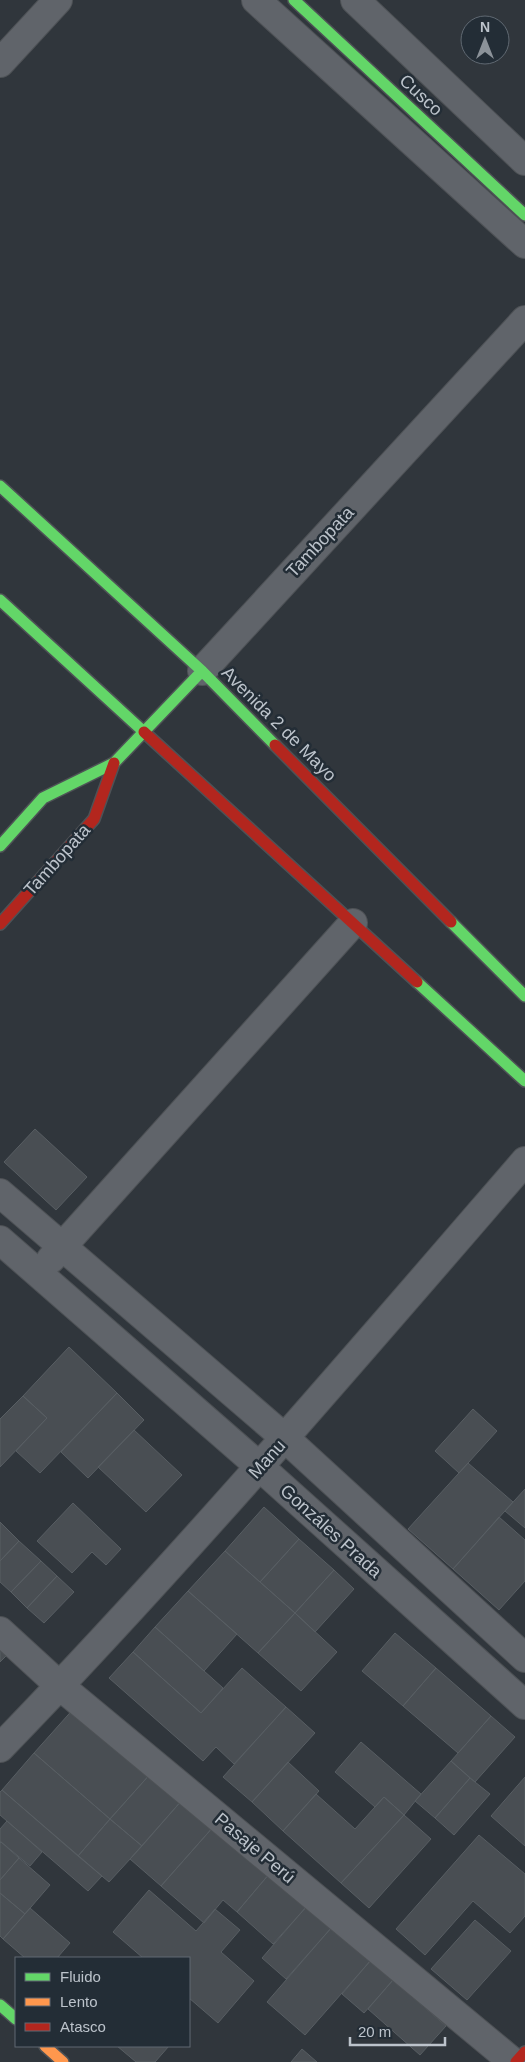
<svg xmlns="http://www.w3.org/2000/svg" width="525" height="2062" font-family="Helvetica,sans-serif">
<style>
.building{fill:#494e53;stroke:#585e63}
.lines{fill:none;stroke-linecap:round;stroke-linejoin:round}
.street-casing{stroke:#4e5256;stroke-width:30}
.fast-casing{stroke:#4e5256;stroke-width:14}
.slow-casing{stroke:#4e5256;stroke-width:14}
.jam-casing{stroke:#4e5256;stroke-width:14}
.street{stroke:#60646a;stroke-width:28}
.fast{stroke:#63d668;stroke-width:11}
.slow{stroke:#ff974d;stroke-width:11}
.jam{stroke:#b3261e;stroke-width:11}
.labels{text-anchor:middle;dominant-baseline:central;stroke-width:5;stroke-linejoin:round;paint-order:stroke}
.street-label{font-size:18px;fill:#bcc3cb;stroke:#232d36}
</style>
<rect width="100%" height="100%" fill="#30363c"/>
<path class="building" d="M35,1129L87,1177L56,1210L4,1162Z
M69,1347L117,1393L40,1473L16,1451L47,1418L23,1396Z
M117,1393L144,1420L88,1478L61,1452Z
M23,1396L47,1418L0,1467V1419Z
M473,1409L497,1431L459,1473L435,1451Z
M134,1430L182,1475L146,1512L98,1467Z
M468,1463L513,1502L453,1569L408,1529Z
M525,1489V1528L505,1511Z
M73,1503L121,1549L106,1565L92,1552L72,1573L37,1541Z
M264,1507L299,1539L260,1582L225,1551Z
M499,1517L525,1540V1581L499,1610L453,1569Z
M0,1522L19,1541L0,1561Z
M299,1539L334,1570L295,1613L260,1582Z
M19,1541L41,1561L11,1592L0,1582V1561Z
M225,1551L295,1613L258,1653L188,1591Z
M41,1561L57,1576L27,1608L11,1592Z
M334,1570L354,1589L315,1632L295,1613Z
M57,1576L74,1592L44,1623L27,1608Z
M188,1591L237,1634L204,1671L155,1627Z
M295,1613L337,1652L301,1691L258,1653Z
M155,1627L223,1688L201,1713L133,1652Z
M395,1633L436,1668L403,1706L362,1671Z
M0,1639L12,1650L0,1662Z
M133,1652L201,1713L242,1668L286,1707L234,1764L216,1747L203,1761L109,1678Z
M436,1668L491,1716L458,1753L403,1706Z
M76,1706L152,1772L110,1819L34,1753Z
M286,1707L315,1733L252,1802L223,1777Z
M491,1716L515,1737L475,1782L451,1761Z
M361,1742L421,1794L404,1815L384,1797L375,1807L335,1772Z
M34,1753L110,1819L78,1856L2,1790Z
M451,1761L470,1778L435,1818L415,1801Z
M288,1762L319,1791L283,1831L252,1802Z
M152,1772L183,1799L142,1846L110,1819Z
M525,1777V1846L491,1816Z
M470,1778L490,1794L454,1835L435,1818Z
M2,1790L102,1876L88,1891L0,1815V1792Z
M316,1794L355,1829L384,1797L404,1815L341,1883L283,1831Z
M183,1799L214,1826L161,1886L130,1859Z
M404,1815L431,1839L369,1908L341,1883Z
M110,1819L142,1846L109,1882L78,1856Z
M7,1821L42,1852L30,1866L0,1841V1829Z
M214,1826L270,1873L237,1912L223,1900L204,1923L161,1886Z
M479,1835L525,1874V1916L510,1933L473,1901L425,1955L396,1929Z
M1,1842L19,1858L0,1880V1843Z
M19,1858L50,1885L25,1914L0,1893V1880Z
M270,1873L307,1906L273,1944L237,1912Z
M149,1890L196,1931L215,1909L240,1930L221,1952L254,1981L218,2023L189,1998V1958H143L113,1932Z
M0,1893L25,1914L3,1939L0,1936Z
M307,1906L332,1927L286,1979L262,1958Z
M30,1908L70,1943L57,1958H25L3,1939Z
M475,1920L511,1951L467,2000L431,1969Z
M332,1927L371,1960L305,2035L267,2002Z
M371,1960L393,1980L364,2013L342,1994Z
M393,1980L446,2026L420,2055L368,2009Z
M117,2046H169L155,2062H136Z
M302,2049L317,2062H291Z"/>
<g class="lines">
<defs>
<path id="street" d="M256,0L525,244
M355,0L525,161
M0,63L58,0
M202,671L525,320
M0,1193L285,1438L525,1658
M0,1240L260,1467L525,1705
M51,1259L353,923
M0,1631L60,1686L513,2062
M0,1748C183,1559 353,1360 525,1161"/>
<path id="fast" d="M294,0L525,215
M0,486L202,671L275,745
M0,600L144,732
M0,846L43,798L114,763L202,671
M451,922L525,996
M417,982L525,1081
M0,2005L16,2019"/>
<path id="slow" d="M45,2046L63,2062"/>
<path id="jam" d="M144,732L417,982
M275,745L451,922
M0,924L94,819L114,763
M516,2062L525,2052"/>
</defs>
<use href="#street" class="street-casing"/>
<use href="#fast" class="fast-casing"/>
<use href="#slow" class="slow-casing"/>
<use href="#jam" class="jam-casing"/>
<use href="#street" class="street"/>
<use href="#fast" class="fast"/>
<use href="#slow" class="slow"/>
<use href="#jam" class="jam"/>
</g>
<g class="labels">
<g class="street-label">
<text transform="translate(421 95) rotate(43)">Cusco</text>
<text transform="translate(320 542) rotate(-47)">Tambopata</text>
<text transform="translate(279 724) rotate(45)">Avenida 2 de Mayo</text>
<text transform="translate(57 860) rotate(-48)">Tambopata</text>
<text transform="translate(267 1459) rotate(-48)">Manu</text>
<text transform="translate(331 1531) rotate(42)">Gonzáles Prada</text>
<text transform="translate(255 1848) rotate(40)">Pasaje Perú</text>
</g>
</g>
<rect x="15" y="1957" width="175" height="90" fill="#232d36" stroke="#606972"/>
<rect x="25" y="1973" width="25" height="8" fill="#63d668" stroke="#606972"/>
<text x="60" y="1982" font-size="15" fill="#bcc3cb">Fluido</text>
<rect x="25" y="1998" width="25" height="8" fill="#ff974d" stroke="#606972"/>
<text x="60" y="2007" font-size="15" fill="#bcc3cb">Lento</text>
<rect x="25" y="2023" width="25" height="8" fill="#b3261e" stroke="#606972"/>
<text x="60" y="2032" font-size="15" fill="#bcc3cb">Atasco</text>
<g transform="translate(485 40)"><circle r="24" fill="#232d36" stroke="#606972"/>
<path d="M0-4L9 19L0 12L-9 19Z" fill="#8b9299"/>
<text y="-8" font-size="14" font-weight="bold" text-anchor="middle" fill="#bcc3cb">N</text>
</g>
<path d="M350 2037v8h95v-8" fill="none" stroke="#bcc3cb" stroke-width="2.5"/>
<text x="358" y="2037" font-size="15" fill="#bcc3cb" stroke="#232d36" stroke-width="4" paint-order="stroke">20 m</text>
</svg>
